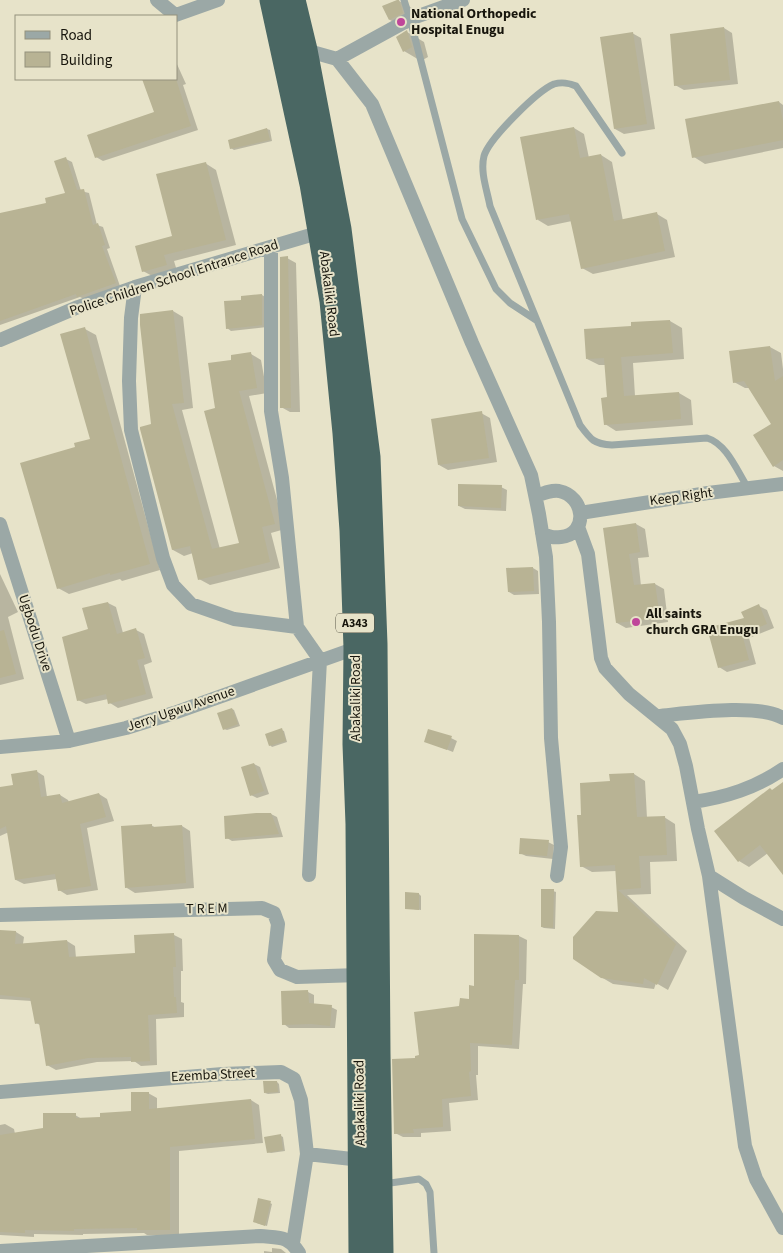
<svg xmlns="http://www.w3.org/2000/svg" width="783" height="1253" font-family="'Source Sans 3',sans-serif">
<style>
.shadow{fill:#0003}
.building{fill:#b8b394}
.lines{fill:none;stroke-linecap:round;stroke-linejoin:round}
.lane{stroke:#9ba8a6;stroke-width:7}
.street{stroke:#9ba8a6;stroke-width:14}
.highway{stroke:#4a6763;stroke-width:25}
.poi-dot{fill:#bf469a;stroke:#e7e3c9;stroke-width:2}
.labels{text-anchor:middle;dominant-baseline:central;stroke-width:4;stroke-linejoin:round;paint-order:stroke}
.shield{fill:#e7e3c9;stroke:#555345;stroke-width:1}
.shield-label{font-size:12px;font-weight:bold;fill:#17150c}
.poi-label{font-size:14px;font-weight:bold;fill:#17150c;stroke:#e7e3c9;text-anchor:start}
.street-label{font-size:14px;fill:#17150c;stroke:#e7e3c9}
</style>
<rect width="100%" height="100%" fill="#e7e3c9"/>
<path class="shadow" d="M399,1L416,10L419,23L407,29L390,20L384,7Z
M724,28L732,33L738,84L684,90L675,85Z
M407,32L424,42L428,57L421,61L404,51Z
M632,33L641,38L655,129L624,134L615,129Z
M176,62L186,84L183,85L198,130L103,161L96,157L156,113L143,79H176Z
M779,102L783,105V148L705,164L694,157Z
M574,128L584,134L589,158L601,155L612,162L623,221L657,214L667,220L675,257L593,274L582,268L572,221L548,226L538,220Z
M267,129L270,130L272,141L234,150L231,148L229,141Z
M66,159L72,162L81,191L89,193L97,225L103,227L110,248L107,249L120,286L84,299L80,297L0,325V215L48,204L67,194Z
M205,163L216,170L236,245L174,261L177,271L154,277L143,271L173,237Z
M287,258L296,263L300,412H290L281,407Z
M262,295L267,298V327L231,331L227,328L243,301Z
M173,311L183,317L193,408L182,410L220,549L240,544L217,409L233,361L251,354L261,360L267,393L249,396L285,529L271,533L280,568L210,585L199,579L193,553L184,556L173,550L152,425Z
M670,321L682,328L684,359L633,363L635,396L679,393L691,400L693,425L616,431L605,424L608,398L606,365H599L587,359L633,327Z
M85,329L96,335L160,570L122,581L120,579L69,594L58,588L77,447L91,440Z
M770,347L781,353L783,369V471L774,466L773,424L750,388H745L734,382Z
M481,413L490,418L497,462L448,470L439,465Z
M501,487L507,490L506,511L465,509L459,506Z
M636,524L645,529L649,557L638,558L641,586L655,584L664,589L668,622L626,628L617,623L604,529Z
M533,568L538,571L539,594L514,595L509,592Z
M0,574L18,612L8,617L24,679L0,685Z
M108,603L116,607L123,633L136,630L144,634L152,662L144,665L153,698L118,708L110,703L108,699L86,704L78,700L89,630Z
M759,606L767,610L774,628L749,638L756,664L727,672L719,667L745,619Z
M232,709L234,710L240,726L227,730L224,729Z
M281,730L284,731L287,742L272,747L270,745Z
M451,738L457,741L453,752L425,741Z
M254,764L260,767L269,794L257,798L251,795Z
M36,771L44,776L47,797L60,795L68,800L69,802L99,794L107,799L114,821L87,828L98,890L67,895L59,890L57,879L24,884L16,880L9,832L0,836V788L14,786Z
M634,774L645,781L647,818L664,817L675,824L677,861L650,862L651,894L627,895L687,951L668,990L656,983L654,989L613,984L601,977L619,914L616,871L592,872L581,866L583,816L611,782Z
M783,783V873L768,853L749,867L739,861L773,791Z
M271,814L277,817L283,837L232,841L227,838Z
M151,825L156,828L182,826L190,831L194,888L135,893L127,888Z
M548,842L554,845L553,859L526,856L520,853Z
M553,891L556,892L555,929L544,928L542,927Z
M419,894L421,896V910L406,908Z
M0,931L16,932L24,937L23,944L67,941L75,946L76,958L136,954L135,936L174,935L182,939L183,971H181V1002L184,1003V1017L156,1019L157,1065L141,1066L134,1061L97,1062L56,1070L47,1065L40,1025L36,1023L32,1001L0,999Z
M476,935L519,936L527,940L526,984H523L519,1049L478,1046V1075H476L478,1100L449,1103L451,1131L421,1133V1137H403L395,1133L416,1059L421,1057L460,1007L470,1000L475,987Z
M308,992L314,995V1005L331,1007L337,1010L335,1028H289L284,1024Z
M277,1082L279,1084L280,1093L268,1094L265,1093Z
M148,1093L157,1098V1109L251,1100L259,1105L263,1143L179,1151V1235H147L144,1233L83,1234V1235L34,1234V1237L0,1235V1125L5,1124L14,1129L15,1134L44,1129L75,1115L82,1119L101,1118L132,1112Z
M281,1136L283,1137L285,1151L271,1153L268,1152Z
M270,1203L272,1204L267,1226L257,1223Z
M272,1248L281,1249L286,1253H264V1251L272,1252Z"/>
<path class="building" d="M397,0H399L403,13L389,20L382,6Z
M724,27L730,80L674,86L670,34Z
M407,30L412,47L403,52L396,37Z
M633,32L647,124L614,129L600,37Z
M142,79H176L191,126L95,158L87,135L154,112Z
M779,101L783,121V140L692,158L685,119Z
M574,127L580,158L601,154L614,221L657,212L665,251L581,269L569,214L536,220L520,137Z
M267,128L270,140L230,149L228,140Z
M66,157L77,190L84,189L93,225L98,223L105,245L102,246L116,283L77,297L76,294L0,321V213L46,203L45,198L65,193L54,161Z
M206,162L226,240L164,255L167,265L142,272L135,246L172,236L156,174Z
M288,256L291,408H280V257Z
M262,294V325L226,329L224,301L241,300V296Z
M173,310L184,403L172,404L212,549L239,543L204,411L215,408L208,363L231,360V355L251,352L257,388L239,391L275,524L262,527L270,562L198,580L190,546L172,550L140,429V427L151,424L140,325V314Z
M670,320L673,353L621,357L624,396L679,392L681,419L604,425L601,398L607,397L604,358L586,359L584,329L631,326V322Z
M85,327L150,564L110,575V573L57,589L20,463L75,447L74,443L90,439L60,334Z
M770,346L775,381L783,376V460L773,467L753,435L771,424L744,381L733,383L729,351Z
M482,411L489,458L438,465L431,419Z
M458,484L502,485L501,508L458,506Z
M636,523L640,552L629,554L634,585L655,583L660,618L616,623L603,528Z
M533,567L534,591L508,592L506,568Z
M108,602L117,634L136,628L145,658L137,660L146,694L108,704L106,694L77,701L62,637L88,629L82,608Z
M759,604L767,624L742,634L749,660L718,668L707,628L744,618L741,612Z
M4,630L16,674L0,678V631Z
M232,708L238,724L223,730L217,713Z
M282,728L286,741L269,746L265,734Z
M428,729L452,736L447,750L424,742Z
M254,763L264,791L250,796L241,767Z
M37,770L41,797L60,794L62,803L99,793L106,817L80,824L91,886L58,891L55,874L15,880L6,826L0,829V787L13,785L11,774Z
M634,773L637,817L665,816L667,855L639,856L641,888L618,890L676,944L657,985L644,978L643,984L601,978L573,959V937L596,911L618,912L615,865L580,867L577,815H581L580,783L610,781L609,774Z
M783,782V875L760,845L738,862L714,831L770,788L772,790Z
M256,813H271L279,834L225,839L224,816Z
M152,824V827L182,825L186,883L125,888L121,826Z
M520,838L549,840L547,856L519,854Z
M541,889H554L553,928L541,927Z
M405,892L419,893V910L405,909Z
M0,930L16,931L15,944L67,940L69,957L135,953L134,935L174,933L176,967H173L174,997H176L177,1013L148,1015L150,1061L131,1062V1057L88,1058L46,1066L39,1023L35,1024L30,998L0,995Z
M474,934L519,935V980H515L512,1045L470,1043L471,1071L469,1072L471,1096L442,1099L443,1127L413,1129L414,1133L394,1134L392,1059L415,1058V1056L419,1055L414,1012L459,1006L460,998L469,999V985L474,986Z
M308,990L309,1003L332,1005L330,1026L311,1024L282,1025L281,991Z
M263,1081H277L278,1092L264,1093Z
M131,1092H149V1109L251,1099L255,1139L170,1147V1230H137V1228L74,1229V1231L25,1230V1233L0,1232V1135L43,1128V1113H76V1118L100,1117V1113L131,1111Z
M281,1134L283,1150L267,1153L264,1137Z
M258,1198L271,1201L265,1226L253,1222Z"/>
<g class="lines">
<path class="lane" d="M404,0L410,19L462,219L496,289L510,303L536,320
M622,153L576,86C570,83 561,82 554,84C537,91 489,139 484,156C480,172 487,190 490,206L580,425C591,440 594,444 612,445L707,438C727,444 737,471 748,488
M383,1184L419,1179L426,1184L430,1192L434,1253"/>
<path class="street" d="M157,0L175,15
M173,16L218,0
M300,51L305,50L337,59L372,104L472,343L531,475L539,514L546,557L549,622L551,738L561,847L557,876
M337,59L410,19L463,0
M271,247V411L282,478L297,627L320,660L309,875
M135,287L131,318L129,381L131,430L163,558L173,585L191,604L234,619L297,627
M0,340L78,307L135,287L321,232
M536,496C544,493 551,490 559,491C585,496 589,534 561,537C553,538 549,537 542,533
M580,513L708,493L783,484
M0,524L69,741
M578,527L588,554L601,658L605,668L629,694L672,729L680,744L686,766L698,829L709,876L744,898L783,919
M658,716C689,713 757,703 783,718
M0,747L69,741L126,728L174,713L356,648
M693,802C727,797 755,788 783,769
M709,876L745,1146L756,1179L783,1228
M0,915L262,908L274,913L278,924L274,960L280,970L297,977L359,975
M0,1092L223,1074L281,1072L294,1079L301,1100L307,1154L361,1160
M293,1243L307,1154
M0,1251L260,1236C279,1238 288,1235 299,1253"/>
<path class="highway" d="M272,0L312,184L332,301L345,433L352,530L356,648L355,744L358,824L361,1253
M293,0L305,50L339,229L368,457L375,644L378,1054L381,1253"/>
</g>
<g class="poi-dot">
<circle cx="401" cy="22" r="5"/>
<circle cx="636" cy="622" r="5"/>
</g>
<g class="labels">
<rect class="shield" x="336" y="613.5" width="38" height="19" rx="4"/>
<g class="shield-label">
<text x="355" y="623">A343</text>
</g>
<g class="poi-label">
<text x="411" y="14">National Orthopedic<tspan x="411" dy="16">Hospital Enugu</tspan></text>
<text x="646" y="614">All saints<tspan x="646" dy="16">church GRA Enugu</tspan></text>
</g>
<g class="street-label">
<text transform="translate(174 278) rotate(-18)">Police Children School Entrance Road</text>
<text transform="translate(329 294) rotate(83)">Abakaliki Road</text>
<text transform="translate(681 497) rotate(-8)">Keep Right</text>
<text transform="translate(35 633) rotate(72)">Ugbodu Drive</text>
<text transform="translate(356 698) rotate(-90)">Abakaliki Road</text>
<text transform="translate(181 709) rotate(-19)">Jerry Ugwu Avenue</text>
<text transform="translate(207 909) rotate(-1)">T R E M</text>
<text transform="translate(213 1075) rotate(-3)">Ezemba Street</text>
<text transform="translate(360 1103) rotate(-91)">Abakaliki Road</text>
</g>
</g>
<rect x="15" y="15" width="162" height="65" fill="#e7e3c9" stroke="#94917d"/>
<rect x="25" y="31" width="25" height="8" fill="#9ba8a6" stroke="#94917d"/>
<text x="60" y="40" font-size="15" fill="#17150c">Road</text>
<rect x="25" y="52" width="25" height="15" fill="#b8b394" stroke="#94917d"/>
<text x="60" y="65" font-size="15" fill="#17150c">Building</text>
</svg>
